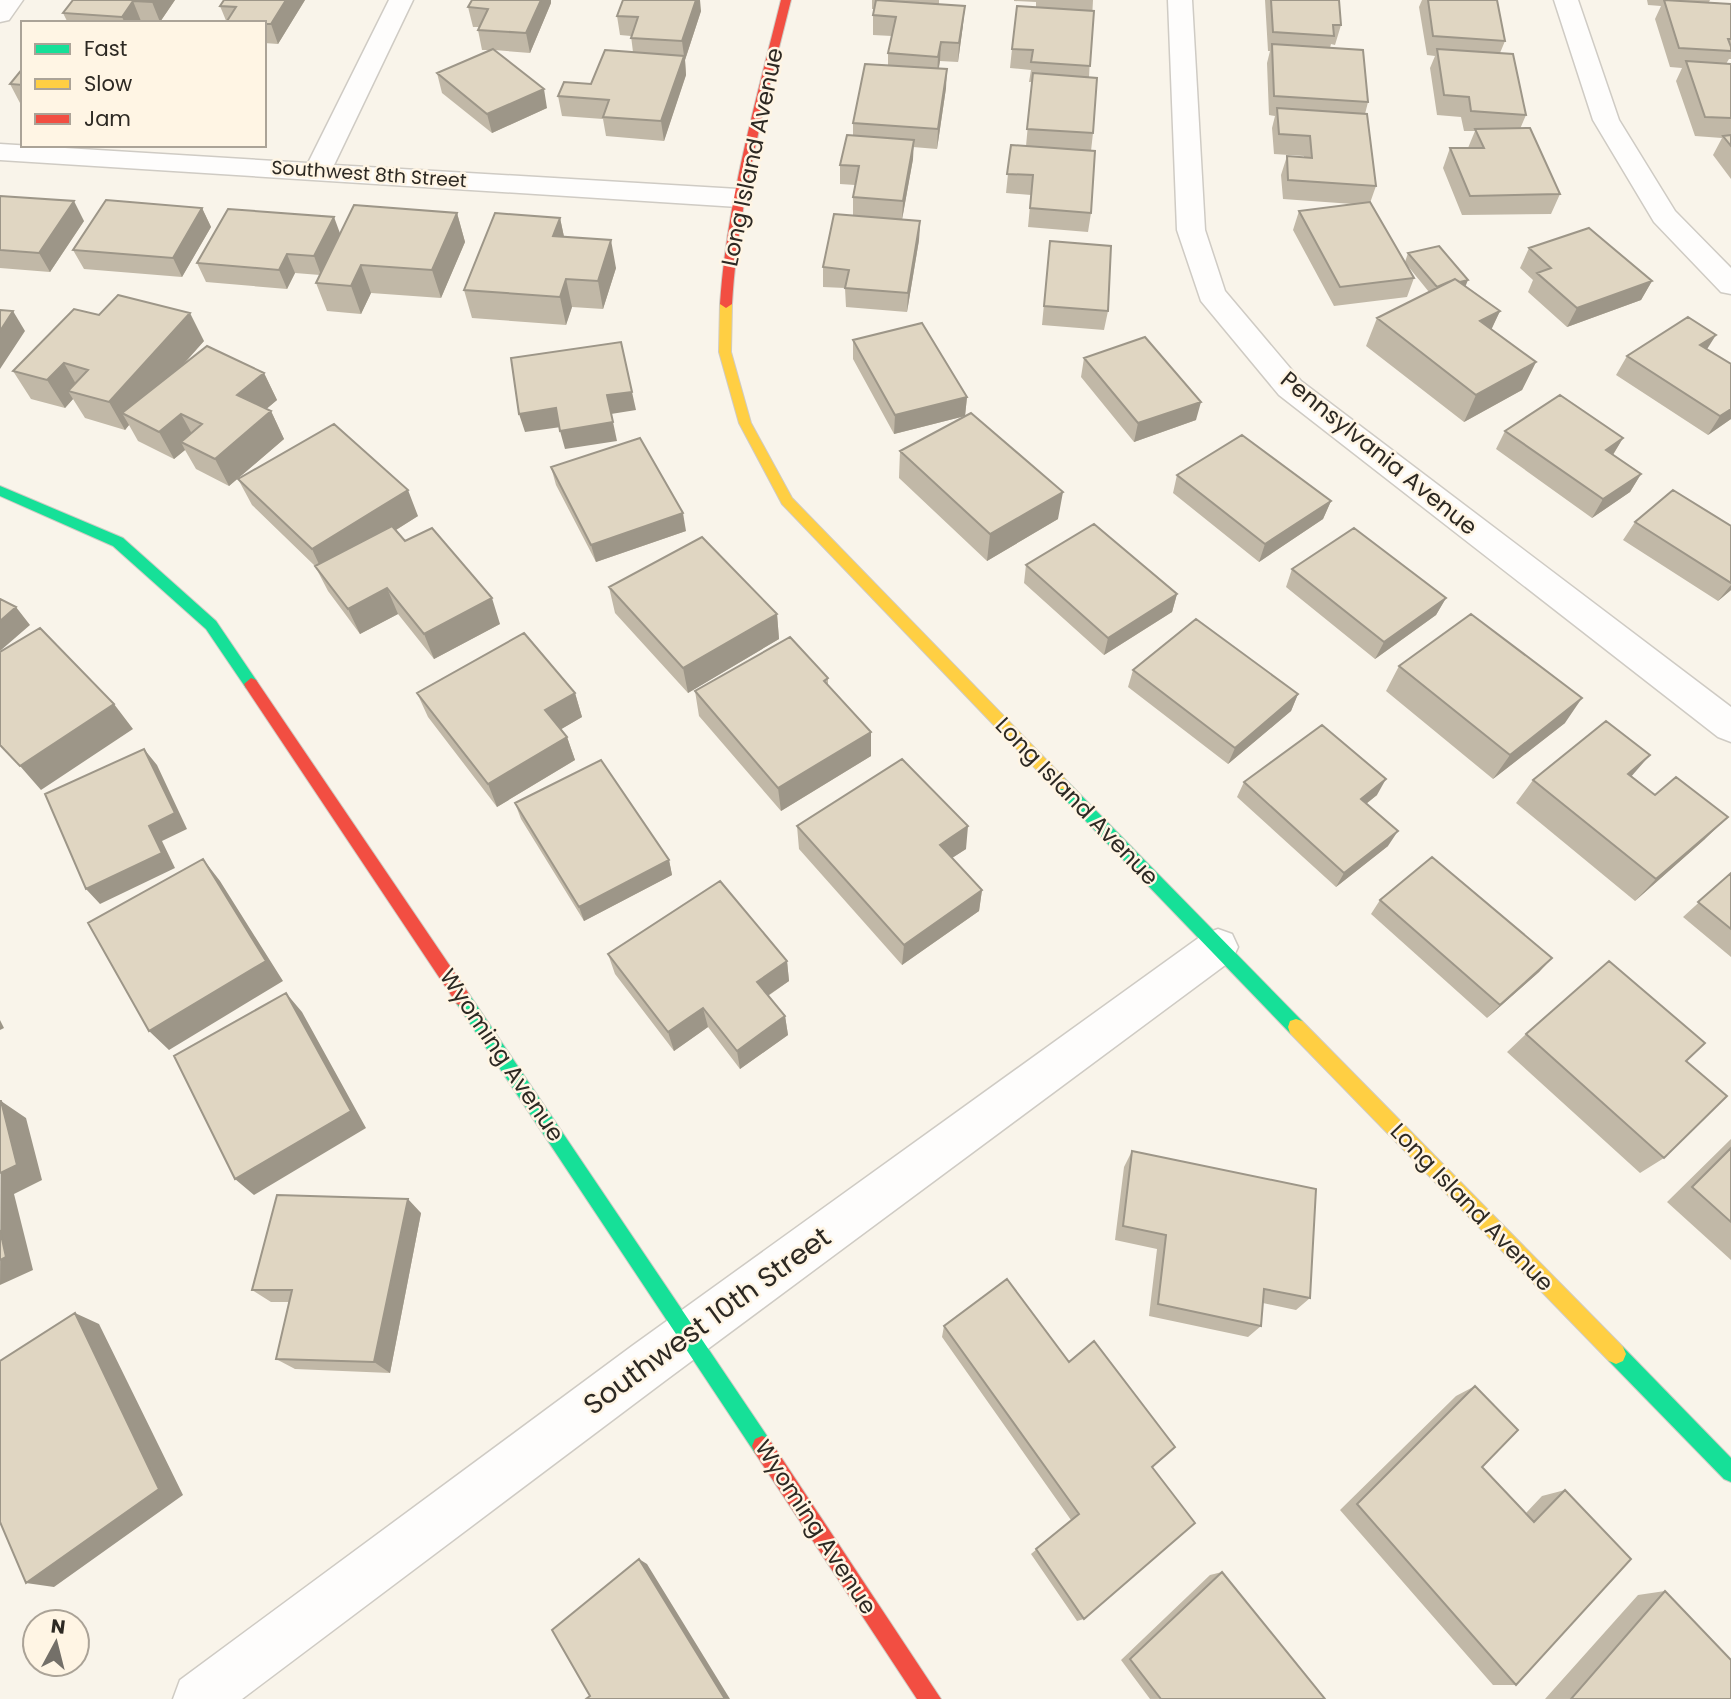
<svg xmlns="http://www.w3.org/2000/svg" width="1731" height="1699" font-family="Poppins,sans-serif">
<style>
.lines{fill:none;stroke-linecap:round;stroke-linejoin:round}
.street-casing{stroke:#cfcbc4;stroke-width:3}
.fast-casing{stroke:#cfcbc4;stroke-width:2}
.slow-casing{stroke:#cfcbc4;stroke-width:2}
.jam-casing{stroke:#cfcbc4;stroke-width:2}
.street{fill:#fefdfc;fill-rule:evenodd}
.fast{fill:#16e098;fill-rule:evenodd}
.slow{fill:#ffcf43;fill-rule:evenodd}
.jam{fill:#f24e42;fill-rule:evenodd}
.wall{fill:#c1b8a7}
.shaded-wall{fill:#9d9688}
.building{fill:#e0d6c2;stroke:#9d9688;stroke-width:2}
.labels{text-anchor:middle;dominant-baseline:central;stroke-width:5;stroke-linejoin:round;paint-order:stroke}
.far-street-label{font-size:19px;fill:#2d2923;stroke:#fff5e4}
.street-label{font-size:23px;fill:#2d2923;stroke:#fff5e4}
.near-street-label{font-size:28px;fill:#2d2923;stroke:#fff5e4}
</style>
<rect width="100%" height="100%" fill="#f9f4ea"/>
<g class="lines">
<defs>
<path id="street" d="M0,0H23L9,20L0,22Z
M389,0H413L334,165L738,189L748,192L752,198L748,204L738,207L0,160V144L308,163Z
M1168,0H1192L1205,230L1225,291L1301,381L1731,707V742L1718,737L1279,395L1201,301L1177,230Z
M1554,0H1578L1619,120L1675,211L1731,268V294L1721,292L1654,222L1593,120Z
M1218,929L1232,934L1238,947L1232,960L666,1380L242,1699H173L180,1680L632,1346L1204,934Z"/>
<path id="fast" d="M0,486L123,538L216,621L256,680L258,684L256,688H246L206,629L113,546L0,496Z
M1060,778L1065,779L1302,1021L1304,1027L1302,1033L1296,1035L1290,1033L1055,789L1052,784L1055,779Z
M463,991L469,994L769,1439L772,1446L769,1453L762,1456L755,1453L457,1004L455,999L457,994Z
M1616,1344L1623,1347L1731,1458V1482L1724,1479L1609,1361L1606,1354L1609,1347Z"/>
<path id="slow" d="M726,300L732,304L731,352L751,423L792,498L1065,779L1068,784L1065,789H1055L782,504L739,423L719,352L720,304Z
M1296,1019L1302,1021L1623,1347L1626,1354L1623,1361L1616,1364L1609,1361L1290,1033L1288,1027L1290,1021Z"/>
<path id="jam" d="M781,0H791C766,101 738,200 732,304L726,308L720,304C727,200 756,101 781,0Z
M251,678L256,680L469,994L471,999L469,1004L463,1007L457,1004L246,688L244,684Z
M762,1436L769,1439L941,1699H917L755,1453L752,1446L755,1439Z"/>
</defs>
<use href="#street" class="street-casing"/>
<use href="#fast" class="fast-casing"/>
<use href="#slow" class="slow-casing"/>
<use href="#jam" class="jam-casing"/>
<use href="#street" class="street"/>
<use href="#fast" class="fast"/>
<use href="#slow" class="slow"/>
<use href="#jam" class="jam"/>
</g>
<path class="wall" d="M73,0H175L160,22L141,21L140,23H68L63,13Z
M224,0H305L278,44L264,43V23H227L220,6Z
M872,0H952H939V4L963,25L958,62L940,61L939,68L946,88L937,149L913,147V159L902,219L920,221L919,240L907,312L846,307L845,288L823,287V267L853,215V197L855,185L840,184V165L853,136V123L888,65V53L892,36L873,35V15L874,9H872Z
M1014,0H1093L1089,77L1093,133L1091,151V213L1088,232L1028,227L1031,195L1006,193L1011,145L1026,146L1032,82H1029L1031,70L1010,68L1012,49L1036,7V2L1014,1Z
M1265,0H1339L1341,25L1335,45L1331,44L1330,48L1368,102L1365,114L1376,186L1370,203L1405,262L1408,253L1466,286L1500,311L1491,329L1536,362L1522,390L1464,422L1366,346L1377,318L1429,292L1407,265L1414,278L1407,297L1334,306L1293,230L1299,211L1353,204L1283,199L1281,175L1287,156L1304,157V156L1274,154L1272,128L1275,116L1269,115L1267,63L1270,51H1268Z
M1422,0H1497L1505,41L1500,53L1526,115L1520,129L1560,194L1551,214L1462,215L1443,168L1450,148H1468L1475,131H1464L1461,117L1437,115L1430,68L1435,56L1427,55L1419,7Z
M1647,0H1710L1709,2L1731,4V59H1729L1726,64H1731V179L1713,155L1722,138L1695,136L1676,81L1682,68L1670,67L1655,19L1661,6L1648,5Z
M551,3L530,53L494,50L547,108L492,133L442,93L437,73L491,50H482L478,30L479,27H473L468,7Z
M701,11L685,60L686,75L664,141L606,136L603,119L562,116L558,96L591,84L633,52L631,36L620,35L617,16Z
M23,68V104L20,103L10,84Z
M0,196L84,221L50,272L0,268Z
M202,208L211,227L182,277L84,269L73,250Z
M457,213L465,242L441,298L371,293L361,314L327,311L316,283L320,275L295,273L287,289L206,282L197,263L340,234Z
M560,218L564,237L616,268L603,309L572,307L566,325L472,318L464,290Z
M1050,241L1108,311L1104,330L1042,325Z
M1529,248L1652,281L1641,300L1567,327L1528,292L1533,280L1520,268Z
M853,340L967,397L965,416L894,434L853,359Z
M204,341L182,366L264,373L277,400L266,409L271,411L284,439L229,486L196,469L185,450L174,459L138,441L129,425L125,430L85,418L73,399L65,408L31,399L13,371Z
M1707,349L1731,419L1708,435L1616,375L1627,356Z
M1084,358L1196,420L1134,442L1081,377Z
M1505,431L1623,438L1613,455L1641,474L1630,492L1592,518L1496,449Z
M900,451L1058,519L987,561L899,478Z
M551,467L686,531L596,562L556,485Z
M1177,475L1331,501L1323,519L1259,562L1173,493Z
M238,479L418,516L396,530L405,541L500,624L434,659L398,614L360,634L328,591L315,566L252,505Z
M1635,522L1731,526V590L1718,601L1623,540Z
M1026,565L1177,594L1172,612L1104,655L1024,583Z
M1292,569L1446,598L1436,615L1375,659L1286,587Z
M609,587L777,614L779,639L688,693L615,613Z
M1399,666L1565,723L1493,779L1386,691Z
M1133,670L1298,694L1291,711L1228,764L1128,687Z
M828,678V685L871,732V756L781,811L699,716L695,691Z
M417,693H575L582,717L561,729L567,737L575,760L497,807L428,717Z
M1632,776L1655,795L1705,839L1635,901L1516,803L1533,780Z
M1244,782L1377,795L1366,804L1388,846L1336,887L1237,797Z
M515,803L669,860L672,875L584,921L521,819Z
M797,826L966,849L952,858L982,890L979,911L902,965L799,849Z
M1731,873V957L1683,917Z
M1380,900L1552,958L1539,972L1487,1018L1371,914Z
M608,954L787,961L789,981L768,996L785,1016L788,1035L740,1069L708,1027L674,1051L615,974Z
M1526,1034L1686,1061L1664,1158L1640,1173L1507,1052Z
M1731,1139V1260L1667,1202Z
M1132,1151L1310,1298L1296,1310L1263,1303L1261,1326L1248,1337L1149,1316L1157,1249L1115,1240L1124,1167Z
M421,1213L390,1373L295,1369L276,1359L290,1302H271L252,1290Z
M944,1326L1069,1362L1084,1619L1077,1621L1031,1554L1071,1520L942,1337Z
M1475,1386L1482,1467L1526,1513L1542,1496L1565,1490L1516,1685H1493L1340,1510L1456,1396Z
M1222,1572L1325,1699H1150L1121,1660L1210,1575Z
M1665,1591L1731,1699H1545L1638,1595Z"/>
<path class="shaded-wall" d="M153,0H175L160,22L152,2Z
M286,0H305L278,44L271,24Z
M541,0H551V3L530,53L526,33Z
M696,0H700L701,11L685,60L686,75L664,141L661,121L684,56L682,41Z
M133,1L141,21L140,23H125L122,17Z
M965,6L963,25L958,62L959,43Z
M941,42L940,61L937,76L938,57Z
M947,69L946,88L937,149L938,129Z
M544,89L547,108L492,133L487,114Z
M914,140L913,159L902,220L903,201Z
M74,201L84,221L50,272L39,253Z
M202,208L211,227L182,277L173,258Z
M457,213L465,242L441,298L432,270Z
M334,217L341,236L321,275L314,256Z
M560,218L566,246L553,236Z
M920,221L919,240L907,312L908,293Z
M611,240L616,268L603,309L598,281Z
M287,254L295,273L287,289L279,270Z
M361,265L371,293L361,314L351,286Z
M566,279L572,307L566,325L560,297Z
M1468,280L1464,290L1437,287Z
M1652,281L1641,300L1567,327L1577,308Z
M13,311L25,331L0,369V331Z
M1500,311L1487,339L1480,321Z
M190,313L204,341L134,419L122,413L129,425L125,430L109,402Z
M1716,335L1704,354L1700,345Z
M1536,362L1522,390L1464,422L1476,395Z
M64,363L80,391H68L73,399L65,408L47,380Z
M264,373L277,400L251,422L237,395Z
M632,392L636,410L611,414L607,395Z
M967,397L965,416L894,434L895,415Z
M1201,402L1196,420L1134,442L1138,423Z
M556,408L561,427L525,432L519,414Z
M1731,409V419L1708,435L1720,416Z
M271,411L284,439L229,486L215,459Z
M181,414L196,441L181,442L185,450L174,459L159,432Z
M613,422L617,441L565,449L560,431Z
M1623,438L1612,456L1606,450Z
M1641,474L1630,492L1592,518L1603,499Z
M408,490L418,516L324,575L312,549Z
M1063,492L1058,519L987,561L990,534Z
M1331,501L1323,519L1259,562L1265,544Z
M683,513L686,531L596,562L591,545Z
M1731,585V590L1718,601Z
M387,588L398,614L360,634L348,609Z
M1177,594L1172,612L1104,655L1108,638Z
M492,598L500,624L434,659L424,634Z
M1446,598L1436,615L1375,659L1384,642Z
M16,607L30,625L0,651V621Z
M777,614L779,639L688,693L683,668Z
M575,693L582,717L553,734L545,710Z
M1298,694L1291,711L1228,764L1235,748Z
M1582,698L1565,723L1493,779L1510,755Z
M114,704L133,729L41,790L20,766Z
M871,732V756L781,811L778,788Z
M567,737L575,760L497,807L488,784Z
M144,749L157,765L187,829L162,841L175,868L100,904L86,889L149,826Z
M1650,755L1630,778L1628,774Z
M1386,779L1377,795L1352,815L1361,799Z
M1728,817L1705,839L1635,901L1656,879Z
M968,826L966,849L938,867L940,845Z
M1398,831L1388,846L1336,887L1344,873Z
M203,859L220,881L283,981L169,1050L149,1031Z
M669,860L672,875L584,921L579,907Z
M982,890L979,911L902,965L904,945Z
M1552,958L1539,972L1487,1018L1500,1005Z
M787,961L789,981L760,1001L757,982Z
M286,993L302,1012L366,1128L254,1195L235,1179Z
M703,1008L708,1027L674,1051L668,1032Z
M785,1016L788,1035L740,1069L737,1051Z
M0,1020L4,1028L0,1030Z
M1,1101L26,1118L42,1180L14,1194L33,1270L0,1285Z
M408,1199L421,1213L390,1373L374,1362Z
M75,1313L99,1324L183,1495L54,1587L26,1583Z
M639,1559L647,1564L730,1699H725Z"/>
<path class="building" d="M73,0H153L152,2L133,1L122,17L63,13Z
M224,0H286L271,24H264V23L227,21L236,7L220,6Z
M472,0H541L526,33L478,30L488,9L468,7Z
M623,0H696L682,41L631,38L638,17L617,16Z
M876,0L965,6L959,43L941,42L938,57L888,53L896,17L873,15Z
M1271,0H1339L1341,25H1333L1334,36L1273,32Z
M1428,0H1497L1505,41L1433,36Z
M1664,0L1731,4V39H1728L1731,47V51L1679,48Z
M1017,6L1094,11L1090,66L1031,62L1033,50L1012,49Z
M1272,44L1363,50L1368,102L1274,96Z
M493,49L544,89L487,114L437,73Z
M1437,49L1513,54L1526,115L1471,111L1469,97L1444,95Z
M605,50L684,56L661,121L603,117L609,100L558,96L564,82L591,84Z
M1686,61L1731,64V118L1705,117Z
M865,64L947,69L938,129L853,123Z
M23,68V85L10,84Z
M1033,73L1097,78L1093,133L1027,129Z
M1277,108L1367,114L1376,186L1288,180L1287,156L1312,158L1310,136L1279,134Z
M1530,128L1560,194L1470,196L1450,148H1484L1475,129Z
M847,135L914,140L903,201L853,197L859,166L840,165Z
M1731,135V146L1723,136Z
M1011,145L1095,151L1091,213L1030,208L1033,175L1007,174Z
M0,196L74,201L39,253L0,250Z
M106,200L202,208L173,258L73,250Z
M1370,202L1414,278L1340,287L1299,211Z
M354,205L457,213L432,270L361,265L351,286L316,283Z
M228,209L334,217L314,256L287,254L279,270L197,263Z
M495,213L560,218L553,236L611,240L598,281L566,279L560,297L464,290Z
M834,214L920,221L908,293L845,288L849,270L823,267Z
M1589,228L1652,281L1577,308L1537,273L1551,268L1529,248Z
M1050,241L1111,246L1108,311L1044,306Z
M1439,246L1468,280L1460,282L1455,279L1437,287L1408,253Z
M1455,279L1500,311L1480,321L1536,362L1476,395L1377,318Z
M118,295L190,313L109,402L68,391L88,370L64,363L47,380L13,371L74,309L99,315Z
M0,310L13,311L0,331Z
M1688,317L1716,335L1700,345L1731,364V409L1720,416L1627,356Z
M922,323L967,397L895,415L853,340Z
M1145,337L1201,402L1138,423L1084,358Z
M621,342L632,392L607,395L613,422L560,431L556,408L519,414L511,358Z
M207,346L264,373L237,395L271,411L215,459L181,442L202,424L181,414L159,432L122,413Z
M1560,395L1623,438L1606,450L1641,474L1603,499L1505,431Z
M971,413L1063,492L990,534L900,451Z
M334,424L408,490L312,549L238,479Z
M1242,435L1331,501L1265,544L1177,475Z
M640,438L683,513L591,545L551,467Z
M1673,490L1731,526V583L1635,522Z
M1094,524L1177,594L1108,638L1026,565Z
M392,526L405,541L432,528L492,598L424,634L387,588L348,609L315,566Z
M1354,528L1446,598L1384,642L1292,569Z
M702,537L777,614L683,668L609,587Z
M0,599L16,607L0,621Z
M1471,614L1582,698L1510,755L1399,666Z
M1196,619L1298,694L1235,748L1133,670Z
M40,628L114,704L20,766L0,745V652Z
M524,633L575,693L545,710L567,737L488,784L417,693Z
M790,637L828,678L824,681L871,732L778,788L695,691Z
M1606,721L1650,755L1628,774L1655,795L1676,777L1728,817L1656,879L1533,780Z
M1322,725L1386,779L1361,799L1398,831L1344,873L1244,782Z
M144,749L175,813L149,826L162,853L86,889L45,794Z
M902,759L968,826L940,845L982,890L904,945L797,826Z
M601,760L669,860L579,907L515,803Z
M1432,857L1552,958L1500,1005L1380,900Z
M203,859L266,961L149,1031L88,923Z
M1731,873V929L1698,902Z
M720,881L787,961L757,982L785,1016L737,1051L703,1008L668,1032L608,954Z
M1609,961L1705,1043L1686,1061L1727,1096L1664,1158L1526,1034Z
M286,993L351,1111L235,1179L174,1056Z
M0,1101H1L17,1165L0,1173Z
M1731,1148V1222L1692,1187Z
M1132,1151L1316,1189L1310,1298L1264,1289L1261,1326L1158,1304L1166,1235L1123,1226Z
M277,1195L408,1199L374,1362L276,1359L292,1290H252Z
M0,1230L6,1257L0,1260Z
M1007,1279L1069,1362L1094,1341L1175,1447L1152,1467L1195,1523L1084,1619L1036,1549L1079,1514L944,1326Z
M75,1313L159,1489L26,1583L0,1522V1361Z
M1475,1386L1518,1430L1482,1467L1534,1522L1565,1490L1631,1559L1516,1685L1357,1504Z
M639,1559L725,1699H586L590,1696L552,1630Z
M1222,1572L1325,1699H1161L1130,1659Z
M1665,1591L1731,1660V1699H1571Z"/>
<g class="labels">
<g class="far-street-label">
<text transform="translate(369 174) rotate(4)">Southwest 8th Street</text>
</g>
<g class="street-label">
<text transform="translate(752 157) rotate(-78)">Long Island Avenue</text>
<text transform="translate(1379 453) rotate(39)">Pennsylvania Avenue</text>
<text transform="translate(1077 801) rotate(46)">Long Island Avenue</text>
<text transform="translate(502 1055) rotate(56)">Wyoming Avenue</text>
<text transform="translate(1472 1207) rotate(46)">Long Island Avenue</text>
<text transform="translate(816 1527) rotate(57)">Wyoming Avenue</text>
</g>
<g class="near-street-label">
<text transform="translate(707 1321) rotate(-36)">Southwest 10th Street</text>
</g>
</g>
<rect x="21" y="21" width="245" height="126" fill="#fff5e4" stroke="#aba397" stroke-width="2"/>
<rect x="35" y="44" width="35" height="10" fill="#16e098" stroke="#aba397" stroke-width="2"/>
<text x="84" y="56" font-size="21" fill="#2d2923">Fast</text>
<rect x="35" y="79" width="35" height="10" fill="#ffcf43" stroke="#aba397" stroke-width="2"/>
<text x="84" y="91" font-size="21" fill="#2d2923">Slow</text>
<rect x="35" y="114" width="35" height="10" fill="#f24e42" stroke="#aba397" stroke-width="2"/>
<text x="84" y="126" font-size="21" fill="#2d2923">Jam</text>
<g transform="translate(56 1643) rotate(7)"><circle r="33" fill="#fff5e4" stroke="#aba397" stroke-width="2"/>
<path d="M0-5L12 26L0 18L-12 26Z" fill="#747069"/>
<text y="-10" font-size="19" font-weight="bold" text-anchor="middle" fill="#2d2923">N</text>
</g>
</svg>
